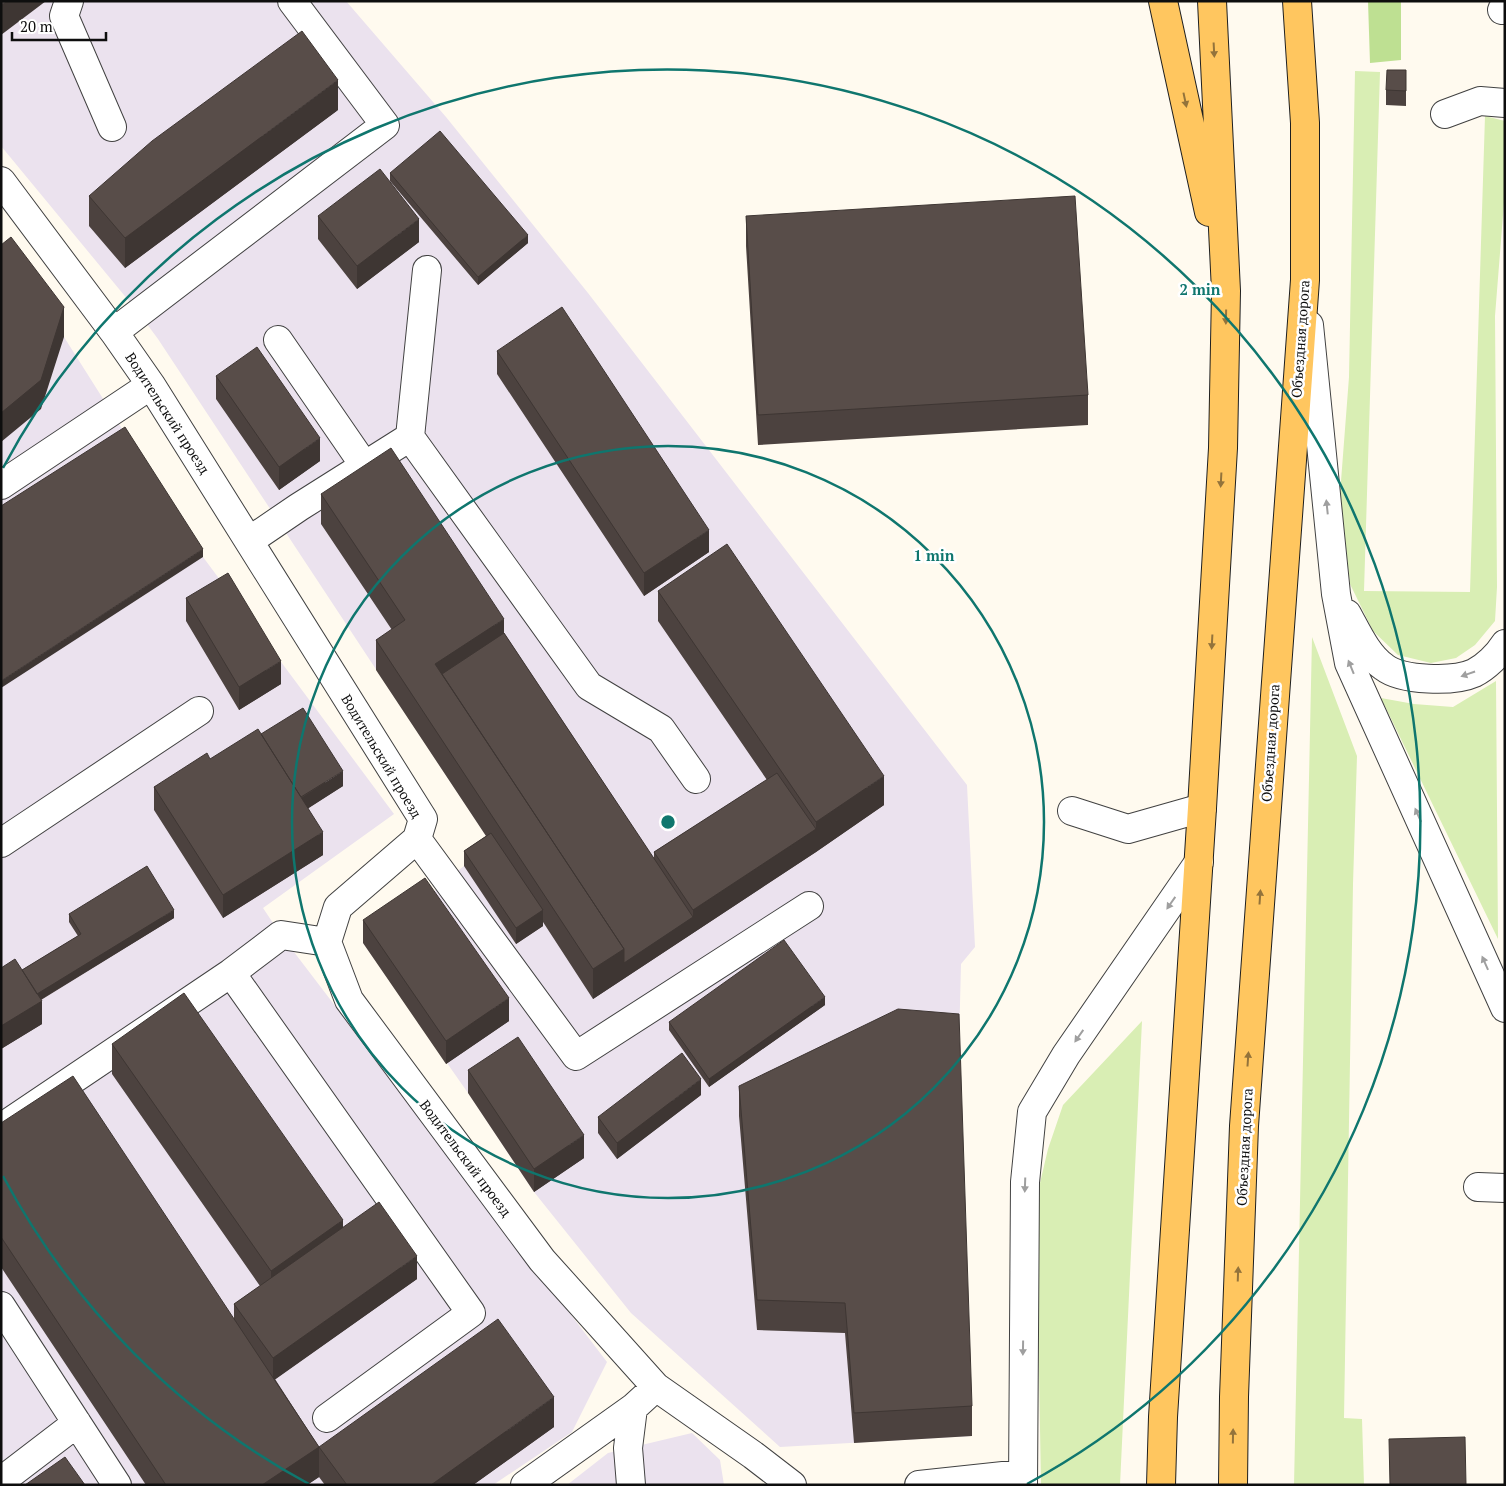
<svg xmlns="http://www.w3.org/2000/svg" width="1506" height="1486" font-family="'PT Serif',serif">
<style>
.industrial{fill:#ebe2ee}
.green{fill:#d9eeb4}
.forest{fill:#bee092}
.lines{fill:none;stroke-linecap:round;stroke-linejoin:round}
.minor-casing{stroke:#414141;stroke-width:30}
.major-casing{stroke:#1f1f1f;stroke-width:30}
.minor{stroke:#fff;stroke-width:28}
.major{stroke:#ffc65f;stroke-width:28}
.wall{fill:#4c423f}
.shaded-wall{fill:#3e3633}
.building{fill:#584d49;stroke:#3e3633}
.oneway{fill:#93733b}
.oneway2{fill:#9f9f9f}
.ring{fill:none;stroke:#0f766e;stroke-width:2.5}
.labels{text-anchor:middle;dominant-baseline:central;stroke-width:5;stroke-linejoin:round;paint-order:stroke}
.street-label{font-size:14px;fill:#0e0e0e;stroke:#fff}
.centre{fill:#0f766e;stroke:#fff;stroke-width:2.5}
.ring-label{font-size:15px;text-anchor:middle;font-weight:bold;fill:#0f766e;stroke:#fff;stroke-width:5;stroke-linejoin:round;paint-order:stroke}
</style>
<rect width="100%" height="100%" fill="#fffaef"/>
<path class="industrial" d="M1,1H346L446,117L588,293L967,785L975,947L961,964L959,1044L972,1436L780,1447L631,1313L534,1192L468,1093L363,943L425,900L447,879L464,866L488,839L158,339L138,312L1,146Z
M1,256L64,337L203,557L394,814L263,908L281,935L607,1362L572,1432L493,1485H1Z
M692,1433L720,1460L724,1485H567L608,1453Z"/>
<path class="green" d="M1355,71L1380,72L1364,591L1470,592L1485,116L1505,121V190L1495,316L1497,587L1495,621L1475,645L1456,658L1431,663L1398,655L1373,631L1350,584L1340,494L1349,377Z
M1312,637L1357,756L1353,884L1344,1418L1362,1419L1364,1485H1294Z
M1496,681L1498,939L1381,698L1414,704L1453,707Z
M1142,1021L1120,1485H1041L1036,1200L1048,1149L1063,1105Z"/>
<path class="forest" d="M1368,1H1401V60L1370,63Z"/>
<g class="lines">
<defs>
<path id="minor" d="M69,1L64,16L112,127
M1502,10L1505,8
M1445,114L1480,101L1505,103
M1,181L114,332L151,385L423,819L417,839L338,907L327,942L349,1000L542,1260L656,1387L753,1455L792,1485
M1309,325L1336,594L1349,663L1505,1008
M114,332L385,125L292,1
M278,340L364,465
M410,437L589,686L661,729L696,779
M1,485L151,385
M249,541L299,507L410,437L427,270
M1347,614C1357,632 1367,655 1384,667C1402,681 1454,682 1474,673C1486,667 1498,655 1505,644
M1072,811L1128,829L1202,808
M417,839L576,1056L809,906
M1,843L199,711
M231,973L471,1313L327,1418
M1,1128L231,973L281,935L327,942
M1478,1187L1505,1188
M1,1306L117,1485
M1,1481L77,1423
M525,1485L633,1408L656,1387
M631,1485L628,1448L633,1408
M919,1485L1022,1474
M1023,1485L1025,1182L1032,1112L1066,1055L1199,862"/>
<path id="major" d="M1163,1L1209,212
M1161,1485L1163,1417L1202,808L1223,448L1226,291L1212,1
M1233,1485L1234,1397L1244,1126L1305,280V123L1297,1"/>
</defs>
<use href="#minor" class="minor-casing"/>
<use href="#major" class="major-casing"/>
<use href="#minor" class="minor"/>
<use href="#major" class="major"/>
</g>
<path class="wall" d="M1406,86V106L1386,105V90Z
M338,110L125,268L89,226V196Z
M390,173L528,243L478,285L390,181Z
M318,216L419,242L357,289L318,239Z
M746,216L1088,395V425L758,445L746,246Z
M497,351L709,552L644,596L497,374Z
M216,376L320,461L279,490L216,399Z
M321,494L504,633L654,859V852L767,780L658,621V591L884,805L816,852L593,999L543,922V926L516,944L464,866V851L486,836L376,670V640L392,630L321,524Z
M186,598L281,684L239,710L186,621Z
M210,759L343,786L308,808L323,855L223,918L154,810V787Z
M69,914L174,918L41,1000L42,1024L1,1049V968L22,970L78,936L69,922Z
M363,920L509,1021L446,1064L363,943Z
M825,1005L709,1087L669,1030V1022Z
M112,1044L343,1227L417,1279L275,1379L319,1447L554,1427L473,1485H325L319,1477L307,1485H146L1,1267V1123L234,1319V1304L260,1286L112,1074Z
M468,1070L584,1158L534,1192L468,1093Z
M739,1086L972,1406V1436L854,1443L845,1333L757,1330L739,1116Z
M701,1095L617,1159L598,1133V1117Z"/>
<path class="shaded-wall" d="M6,1H46L1,35V5Z
M338,80V110L125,268V238Z
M419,219V242L357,289V266Z
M528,235V243L478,285V277Z
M64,307V337L41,409L1,442V413Z
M320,438V461L279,490V467Z
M709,530V552L644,596V573Z
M203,549V557L1,688V681Z
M504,619V649L442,689L435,664Z
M281,661V684L239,710V687Z
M343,771V786L298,815V800Z
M884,776V805L816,852L593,999V969L624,949L693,917V910L816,829V822Z
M323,832V855L223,918V895Z
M174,910V918L30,1006V998Z
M543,910V926L516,944V928Z
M825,997V1005L709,1087V1079Z
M509,998V1021L446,1064V1041Z
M42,1001V1024L1,1049V1026Z
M701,1079V1095L617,1159V1143Z
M584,1135V1158L534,1192V1169Z
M343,1220V1250L271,1301V1271Z
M417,1256V1279L273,1381V1358Z
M554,1397V1427L473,1485H431Z
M319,1447V1477L307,1485H262Z"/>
<path class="building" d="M1,1H6L1,5Z
M302,31L338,80L125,238L89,196L152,141Z
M1387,70H1406V91L1386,90Z
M440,131L528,235L478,277L390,173Z
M380,169L419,219L357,266L318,216Z
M1075,196L1088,395L758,415L746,216Z
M11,237L64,307L41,380L1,413V245Z
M562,307L709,530L644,573L497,351Z
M257,347L320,438L279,467L216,376Z
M125,427L203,549L1,681V506Z
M391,448L504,619L435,664L624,949L593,969L376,640L405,620L321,494Z
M727,544L884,776L816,822L658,591Z
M228,573L281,661L239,687L186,598Z
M504,633L693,917L624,963V949L442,674Z
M303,708L343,771L301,797L261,734Z
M258,729L323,832L223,895L154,787L207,753L210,759Z
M777,773L816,829L693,910L654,852Z
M491,833L543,910L516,928L464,851Z
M147,866L174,910L37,994L22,970L81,934L69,914Z
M425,878L509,998L446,1041L363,920Z
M784,940L825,997L709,1079L669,1022Z
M15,959L42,1001L1,1026V968Z
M184,993L343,1220L271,1271L112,1044Z
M898,1009L959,1014L972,1406L854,1413L845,1303L757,1300L739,1086Z
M518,1037L584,1135L534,1169L468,1070Z
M682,1053L701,1079L617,1143L598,1117Z
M73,1076L319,1447L262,1485H166L1,1237V1123Z
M379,1202L417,1256L273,1358L234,1304Z
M498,1319L554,1397L431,1485H347L319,1447Z
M1465,1437L1466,1485H1390L1389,1439Z
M65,1457L85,1485H25Z"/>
<defs><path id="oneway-solid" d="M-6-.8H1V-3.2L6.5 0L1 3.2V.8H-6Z" transform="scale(1.25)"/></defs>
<g class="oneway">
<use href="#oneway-solid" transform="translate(1214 50) rotate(87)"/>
<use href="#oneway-solid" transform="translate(1185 100) rotate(78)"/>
<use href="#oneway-solid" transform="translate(1226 317) rotate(91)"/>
<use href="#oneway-solid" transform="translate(1221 480) rotate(93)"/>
<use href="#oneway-solid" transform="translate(1212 642) rotate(93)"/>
<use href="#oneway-solid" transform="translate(1260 897) rotate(-86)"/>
<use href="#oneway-solid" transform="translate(1248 1059) rotate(-86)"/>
<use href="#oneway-solid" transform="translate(1238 1274) rotate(-88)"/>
<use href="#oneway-solid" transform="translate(1233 1436) rotate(-89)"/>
</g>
<g class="oneway2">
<use href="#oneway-solid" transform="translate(1327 507) rotate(-96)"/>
<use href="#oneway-solid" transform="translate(1351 667) rotate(-112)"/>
<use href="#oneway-solid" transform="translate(1468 674) rotate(161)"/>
<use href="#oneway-solid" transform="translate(1418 815) rotate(-114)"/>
<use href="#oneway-solid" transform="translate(1171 903) rotate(125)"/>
<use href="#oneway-solid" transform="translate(1485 963) rotate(-114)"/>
<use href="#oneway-solid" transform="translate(1079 1036) rotate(125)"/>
<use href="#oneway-solid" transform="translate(1025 1185) rotate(92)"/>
<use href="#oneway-solid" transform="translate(1023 1348) rotate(91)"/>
</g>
<g class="ring">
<circle cx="668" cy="822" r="376"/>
<path d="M309 1484A753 753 0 0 1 3 1176M3 468A753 753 0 1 1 1027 1484"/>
</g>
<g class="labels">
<g class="street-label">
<text transform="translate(1300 339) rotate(-86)">Объездная дорога</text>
<text transform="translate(168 413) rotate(57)">Водительский проезд</text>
<text transform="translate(1270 743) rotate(-86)">Объездная дорога</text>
<text transform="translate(382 756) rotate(59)">Водительский проезд</text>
<text transform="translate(1244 1147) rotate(-87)">Объездная дорога</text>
<text transform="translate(466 1158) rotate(53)">Водительский проезд</text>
</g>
</g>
<circle cx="668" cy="822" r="8" class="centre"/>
<g class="ring-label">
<text x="1200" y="295">2 min</text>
<text x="934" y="561">1 min</text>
</g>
<rect width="1506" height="1486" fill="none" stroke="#0e0e0e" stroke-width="5"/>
<path d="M12 32v8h94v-8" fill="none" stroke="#0e0e0e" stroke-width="2.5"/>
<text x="20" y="32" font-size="15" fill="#0e0e0e" stroke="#ffffff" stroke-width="4" paint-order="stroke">20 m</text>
</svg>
